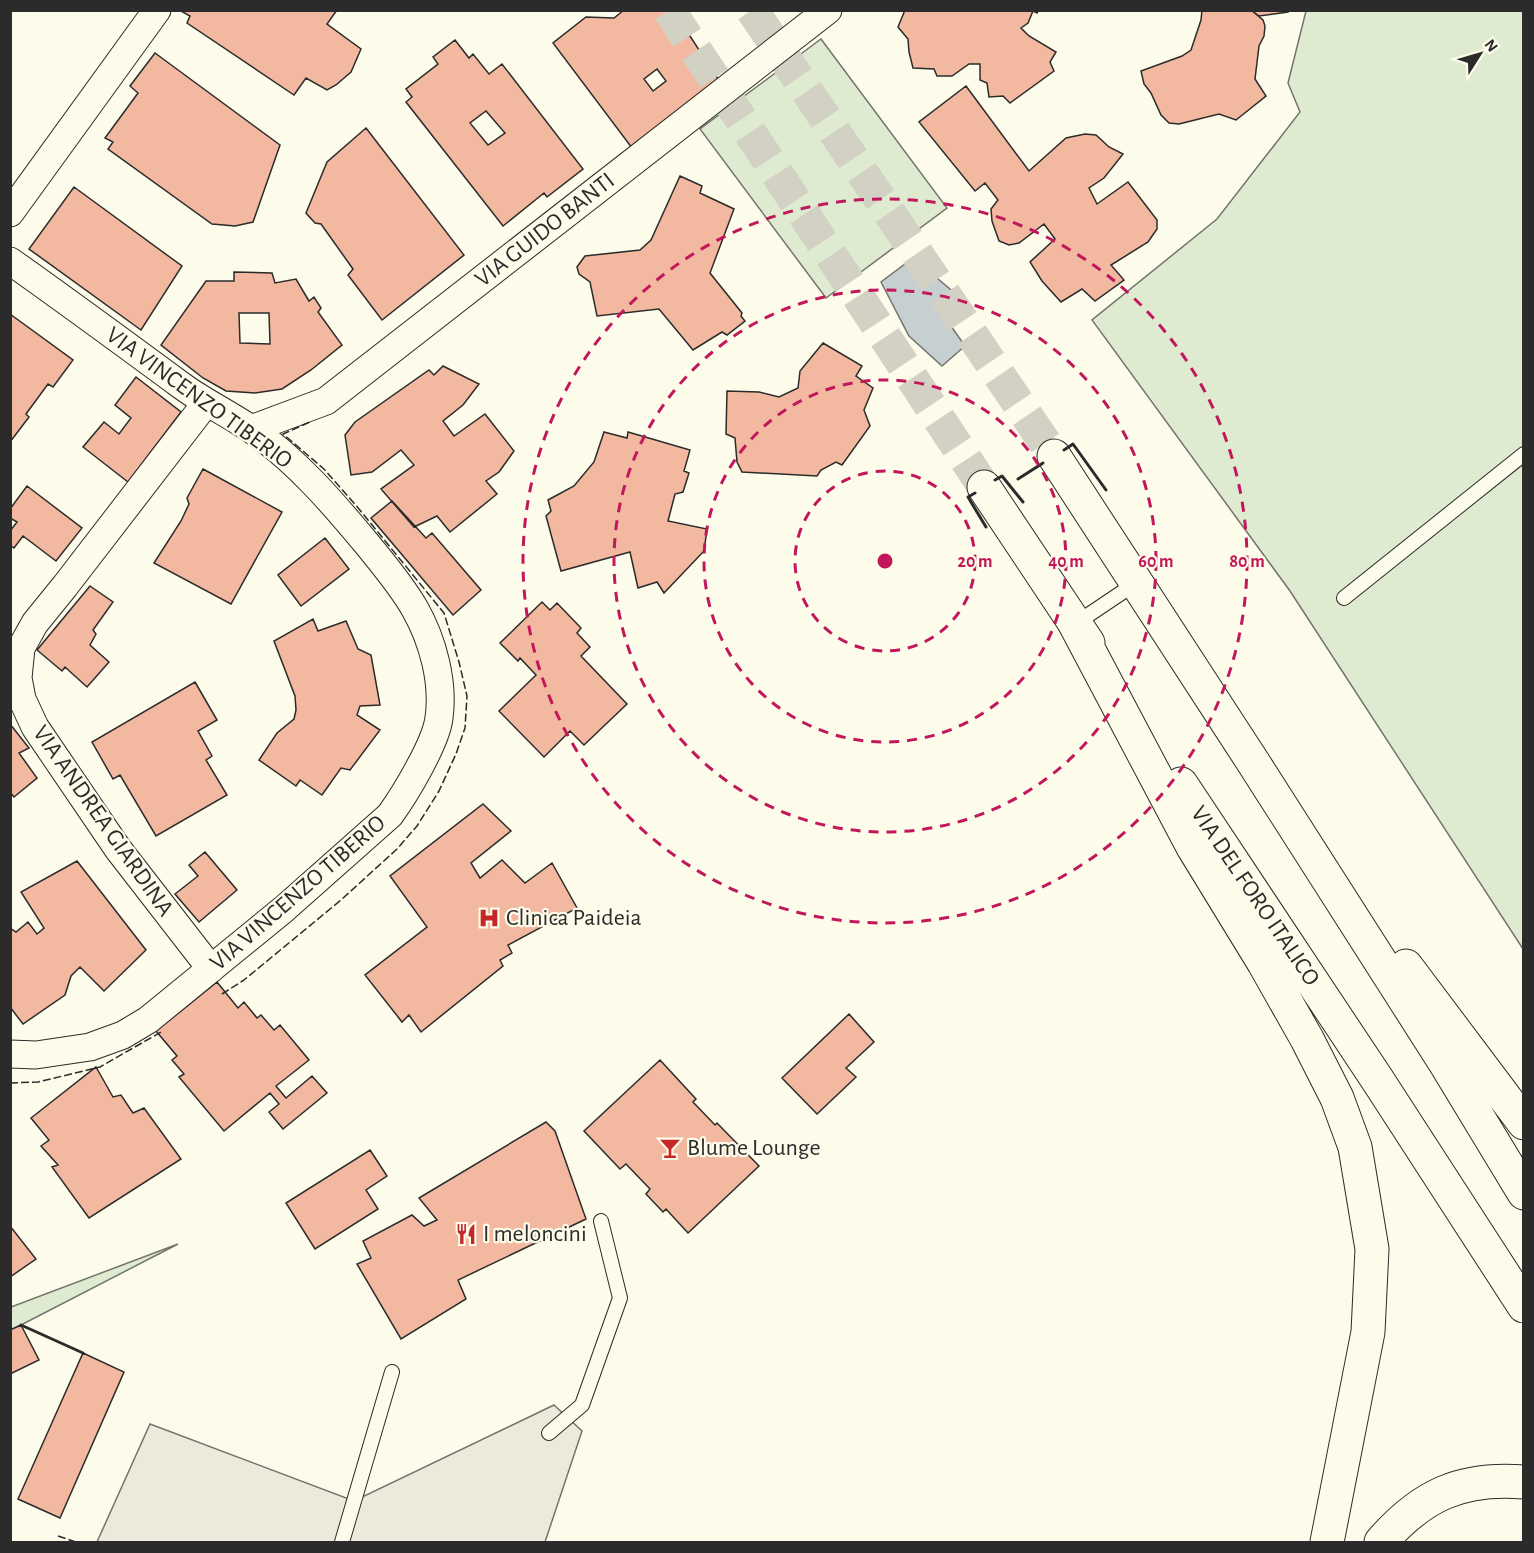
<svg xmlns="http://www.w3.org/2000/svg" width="1534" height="1553" font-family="'Alegreya Sans',sans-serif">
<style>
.green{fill:#deebd1;stroke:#74746e;stroke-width:1.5}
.parking{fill:#eceadb;stroke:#74746e;stroke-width:1.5}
.water{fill:#c7d0d0;stroke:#74746e;stroke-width:1.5}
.building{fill:#f2b8a0;stroke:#2b2b2b;stroke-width:1.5;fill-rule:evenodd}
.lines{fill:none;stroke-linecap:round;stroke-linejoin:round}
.highway-tunnel{stroke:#d3d1c4;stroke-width:33;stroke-dasharray:33 16;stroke-linecap:butt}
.lane-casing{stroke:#2b2b2b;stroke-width:16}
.street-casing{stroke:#2b2b2b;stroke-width:29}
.highway-casing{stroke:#2b2b2b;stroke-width:35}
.lane{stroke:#fdfbea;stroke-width:14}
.street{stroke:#fdfbea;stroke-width:27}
.highway{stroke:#fdfbea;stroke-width:33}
.fence{stroke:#2b2b2b;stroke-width:1.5;stroke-dasharray:8 3;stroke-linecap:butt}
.wall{stroke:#2b2b2b;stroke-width:3}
.ring{fill:none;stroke:#c2185b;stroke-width:3;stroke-dasharray:10 8}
.labels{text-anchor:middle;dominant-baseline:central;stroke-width:4.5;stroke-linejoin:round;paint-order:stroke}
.street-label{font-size:24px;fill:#2b2b2b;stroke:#fdfbea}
.poi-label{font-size:24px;fill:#2b2b2b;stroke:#fdfbea;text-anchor:start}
.centre{fill:#c2185b;stroke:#fdfbea;stroke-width:3}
.ring-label{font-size:18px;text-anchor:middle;font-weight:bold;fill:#c2185b;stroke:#fdfbea;stroke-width:4.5;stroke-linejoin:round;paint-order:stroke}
</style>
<rect width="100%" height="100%" fill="#fdfbea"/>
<path class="green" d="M1306,11H1523V949L1290,591L1092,320L1217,219L1300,112L1288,83Z
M821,39L947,208L826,298L700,129Z
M178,1244L21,1325L11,1330V1307Z"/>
<path class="parking" d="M554,1405L582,1431L545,1542H97L150,1424L354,1501Z"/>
<path class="water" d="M913,258L963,300L952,316L944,311L941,312L965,346L942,366L909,336L881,282Z"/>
<path class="building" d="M337,10L327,24L361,49L351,72L336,85L327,90L306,78L294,95L187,23L190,16L181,11Z
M624,10H673L720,82L632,148L553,43L586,17L614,18ZM657,69L666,81L653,91L644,79Z
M905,10H1039L1037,13L1033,11L1028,23L1021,28L1029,36L1056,52L1050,62L1054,71L1010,103L1003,96L989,97L987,83L980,80V64H969L952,76H937L934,69L913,68L909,52L908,39L898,27Z
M1202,10H1251L1263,20L1265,26L1264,36L1259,46L1255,79L1266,96L1236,120L1219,114L1179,124L1169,123L1161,115L1151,93L1144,84L1141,71L1182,56L1191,50L1201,20Z
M1251,10H1288V12L1259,16Z
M455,40L469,58L473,54L489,74L502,64L583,169L547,197L544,193L503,226L406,102L412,97L406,89L438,64L433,57ZM486,111L505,133L488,145L470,123Z
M155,53L280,145L253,222L235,226L212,224L108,149L113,142L105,138L138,93L130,86Z
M966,86L1029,171L1066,138L1085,134L1096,135L1109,147L1123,154L1104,178L1089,188L1097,204L1128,182L1157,220V229L1148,242L1111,265L1124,280L1095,301L1082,289L1061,302L1042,281L1030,262L1055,239L1044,224L1019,243L1009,245L999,241L992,221L991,209L998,200L985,183L975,191L919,122Z
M366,128L464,255L382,320L348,275L353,269L321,224L315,223L306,213L327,162Z
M680,176L702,186L700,193L734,209L710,273L742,313L741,316L745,321L727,335L722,332L693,350L659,309L597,316L590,282L579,274L577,267L585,256L640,250L651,240Z
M74,187L182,266L141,330L29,249Z
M234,272L272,273L275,283L296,279L309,301L314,297L321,308L318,312L342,345L311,370L282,389L255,393L226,391L203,378L161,345L206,281H234ZM239,313H269L270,344L240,343Z
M10,314L73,360L53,387L48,384L26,414L29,417L10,442Z
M823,343L862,366L856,376L873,388L864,410L870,426L842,465L836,462L821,470L817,476L742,472L737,462L735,438L726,434L727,391L759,392L779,397L798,388L800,371Z
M443,366L479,384L463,405L443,421L454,436L485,414L514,451L499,472L486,481L497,494L450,532L437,516L414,527L381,489L414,465L401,450L372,472L351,475L345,435L355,422L429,370L434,375Z
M136,377L181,412L128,482L83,447L104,422L119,434L131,418L115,405Z
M604,432L627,438L628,432L690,450L684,471L689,473L683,492L675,494L668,521L707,529L704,551L664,593L657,582L638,588L630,552L561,571L546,516L551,511L548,500L574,486L594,462Z
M203,469L282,512L231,604L154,563L181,521L189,504L187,498Z
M27,486L82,528L56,561L23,536L14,548L10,545V531L17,522L10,518V509Z
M392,501L426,538L432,533L481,590L453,615L371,518Z
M325,538L349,569L301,606L278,575Z
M90,586L113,602L93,630L96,634L90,645L109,662L87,687L65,667L62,671L37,650Z
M542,602L550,610L557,603L581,628L577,633L590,647L581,656L627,704L584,745L570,731L544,757L499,711L536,675L520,658L518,661L500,643Z
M313,619L318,631L346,621L358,649L371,655L380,705L360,706L357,715L380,730L350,770L341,768L322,795L300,780L296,786L259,760L277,733L294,719L296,710L295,696L274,641Z
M195,682L217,720L198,731L212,756L206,760L227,795L156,836L120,775L113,779L92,742Z
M10,724L29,748L19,753L37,778L14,797L10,792Z
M483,804L511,831L471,863L480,878L502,860L525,883L552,863L577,908L508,945L512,953L500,960L503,966L421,1032L409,1015L402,1022L365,975L427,927L390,876Z
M205,852L237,890L199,922L175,894L198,876L189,865Z
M77,861L146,950L104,991L80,967L71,976L65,995L23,1024L10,1007V928L16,932L28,922L37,934L44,928L21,892Z
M217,982L238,1008L244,1002L257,1018L261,1015L274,1030L280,1025L309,1060L276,1086L286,1098L312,1076L327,1093L283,1129L269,1112L279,1104L270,1093L224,1131L179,1077L184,1074L172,1060L177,1056L156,1031Z
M849,1014L874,1042L846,1068L856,1077L817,1114L782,1078Z
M660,1060L696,1099L693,1102L715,1125L717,1123L759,1166L688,1233L666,1209L663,1212L646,1194L650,1189L626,1164L620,1169L584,1131Z
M96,1067L113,1097L121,1095L133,1113L144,1108L181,1159L89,1218L52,1167L58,1165L41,1146L49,1140L31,1118Z
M546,1122L555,1131L586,1219L458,1280L466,1299L401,1339L357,1264L371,1258L363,1241L412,1215L424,1226L437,1220L419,1198Z
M370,1150L387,1176L366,1190L378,1209L315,1249L286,1203Z
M10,1226L36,1259L10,1277Z
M21,1325L39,1360L10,1374V1330Z
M83,1353L124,1372L60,1518L18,1499Z"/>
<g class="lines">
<path class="highway-tunnel" d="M669,10L984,487
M752,10L1054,456"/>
<defs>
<path id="lane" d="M1344,598L1524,454
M1075,624L1136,583
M549,1433L582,1405L620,1298L601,1221
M342,1542L392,1372"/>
<path id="street" d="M10,213L157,10
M10,261C68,302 125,344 182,386C204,402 229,414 251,429C296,460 333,503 367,544C384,565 402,586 415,609C433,641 444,682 439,718C436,743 405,794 390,815L284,909L148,1020L123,1035L90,1047L36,1055L10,1054
M206,403L65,586L35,623L21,648L18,678L22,699L35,727L118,849L211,969
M251,429L326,401L828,10"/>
<path id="highway" d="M1054,456L1253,762L1444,1061L1524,1193
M984,487L1088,643
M1075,624L1193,847L1264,963L1307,1039L1337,1098L1355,1147L1372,1249L1368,1332L1327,1542
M1181,784L1377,1079L1524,1306
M1406,966L1524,1123
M1381,1542C1422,1495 1461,1477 1524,1482"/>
</defs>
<use href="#lane" class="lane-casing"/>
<use href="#street" class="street-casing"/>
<use href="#highway" class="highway-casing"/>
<use href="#lane" class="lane"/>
<use href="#street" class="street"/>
<use href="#highway" class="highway"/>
<path class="fence" d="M222,994L244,980L341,900L397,849L417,826L439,791L456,754L465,728L467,696L459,662L444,613L359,509L324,469L283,434L310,422
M10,1083L38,1082L100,1067L161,1032
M58,1536L76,1542"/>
<path class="wall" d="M1064,450L1073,444L1106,490
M1018,479L1043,463
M995,480L1002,476L1023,502
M975,493L968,497L986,527
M21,1325L83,1353"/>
</g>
<g class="ring">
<circle cx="885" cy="561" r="90"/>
<circle cx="885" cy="561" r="181"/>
<circle cx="885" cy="561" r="271"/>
<circle cx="885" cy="561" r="362"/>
</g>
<defs>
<symbol id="hospital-bare" viewBox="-9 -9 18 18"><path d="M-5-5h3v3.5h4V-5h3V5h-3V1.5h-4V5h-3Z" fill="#c62828" stroke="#fdfbea" stroke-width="2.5" paint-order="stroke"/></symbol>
<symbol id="bar-bare" viewBox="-9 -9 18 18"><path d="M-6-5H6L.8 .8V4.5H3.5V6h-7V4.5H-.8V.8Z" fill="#c62828" stroke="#fdfbea" stroke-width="2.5" paint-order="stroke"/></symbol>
<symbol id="restaurant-bare" viewBox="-9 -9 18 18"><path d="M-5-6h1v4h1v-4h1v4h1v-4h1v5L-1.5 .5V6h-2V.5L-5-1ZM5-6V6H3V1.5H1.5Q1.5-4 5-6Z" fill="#c62828" stroke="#fdfbea" stroke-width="2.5" paint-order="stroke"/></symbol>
</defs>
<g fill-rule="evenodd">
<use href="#hospital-bare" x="474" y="903" width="30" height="30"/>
<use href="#bar-bare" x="655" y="1133" width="30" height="30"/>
<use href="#restaurant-bare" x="451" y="1219" width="30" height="30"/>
</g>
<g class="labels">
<g class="street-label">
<text transform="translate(545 230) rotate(-38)">VIA GUIDO BANTI</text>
<text transform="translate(199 398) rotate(36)">VIA VINCENZO TIBERIO</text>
<text transform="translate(103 821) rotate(55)">VIA ANDREA GIARDINA</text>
<text transform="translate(298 893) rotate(-41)">VIA VINCENZO TIBERIO</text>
<text transform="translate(1255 896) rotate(56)">VIA DEL FORO ITALICO</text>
</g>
<g class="poi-label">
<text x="506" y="918">Clinica Paideia</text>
<text x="687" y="1148">Blume Lounge</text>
<text x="483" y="1234">I meloncini</text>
</g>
</g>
<circle cx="885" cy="561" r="9" class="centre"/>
<g class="ring-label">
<text x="975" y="567">20 m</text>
<text x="1066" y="567">40 m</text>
<text x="1156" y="567">60 m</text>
<text x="1247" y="567">80 m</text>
</g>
<rect width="1534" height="1553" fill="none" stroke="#2b2b2b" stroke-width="24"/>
<g transform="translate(1480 54) rotate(53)" stroke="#fdfbea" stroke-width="4.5" paint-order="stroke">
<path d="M0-4.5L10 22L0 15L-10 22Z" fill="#2b2b2b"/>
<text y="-9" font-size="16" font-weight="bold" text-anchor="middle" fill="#2b2b2b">N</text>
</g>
</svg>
